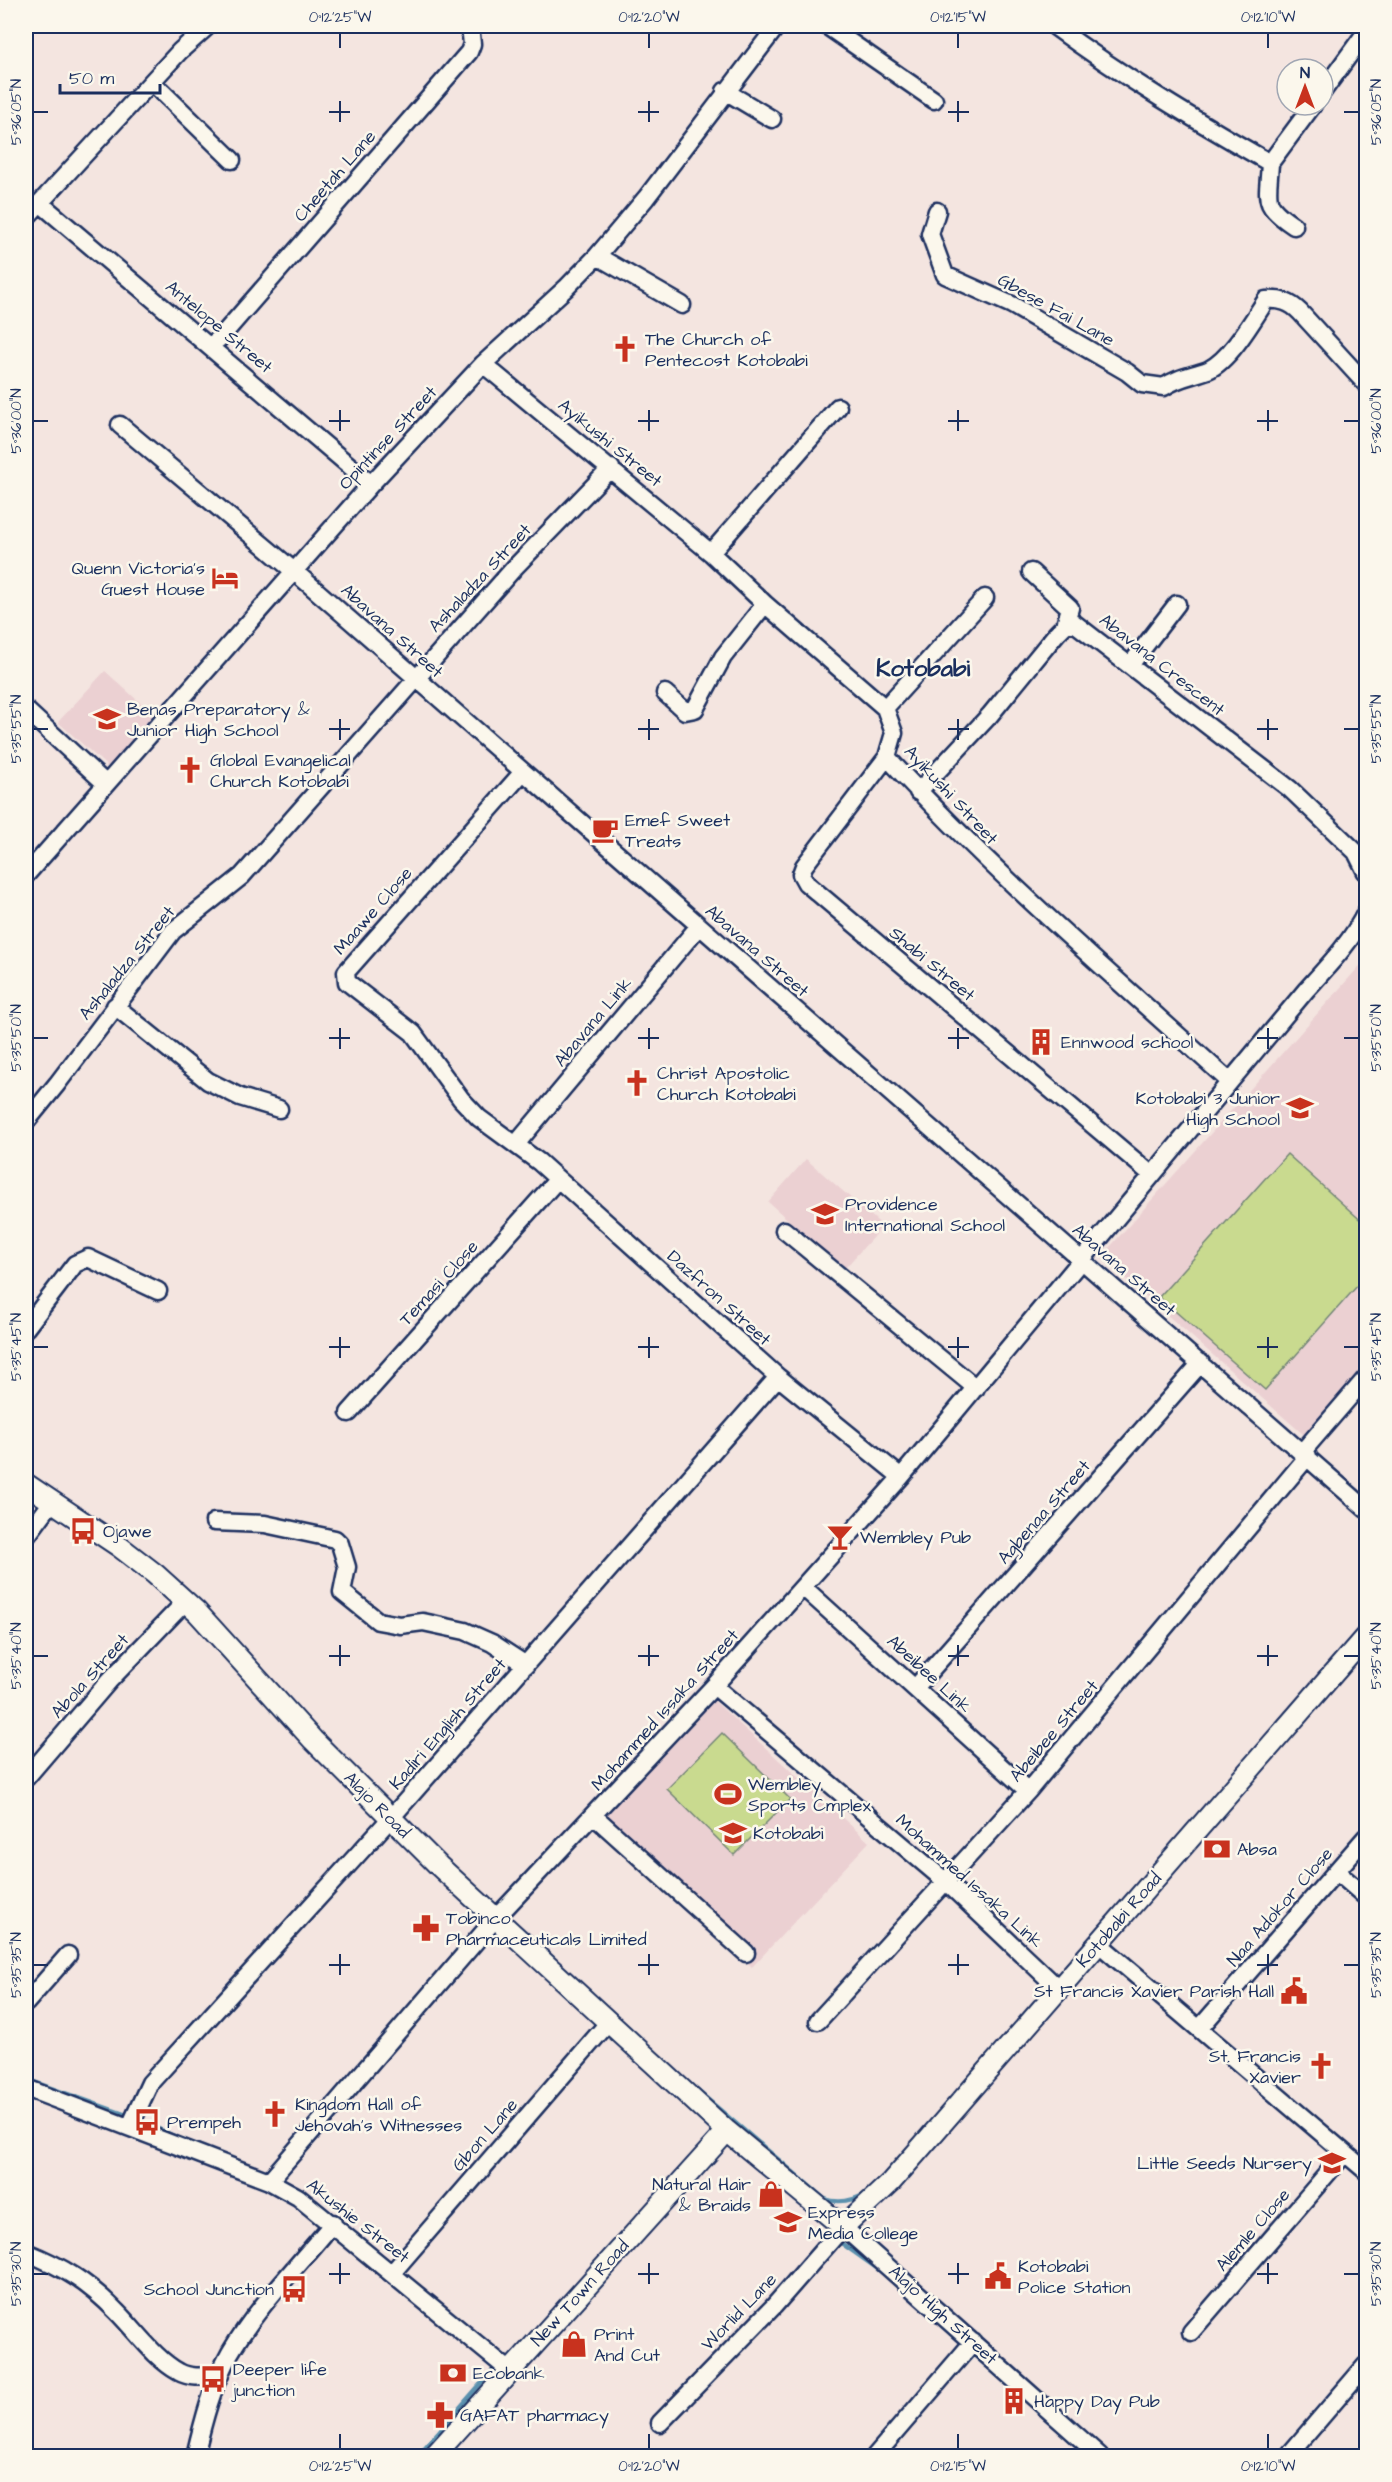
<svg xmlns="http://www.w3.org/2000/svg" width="1392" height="2482" font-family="'Architects Daughter',sans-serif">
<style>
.built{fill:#ebd0d2}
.green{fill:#c9da8f;stroke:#728476;stroke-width:1.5}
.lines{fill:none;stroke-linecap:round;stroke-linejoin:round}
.stream{stroke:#5b91ae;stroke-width:4}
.minor-casing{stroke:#1b2f5e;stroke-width:21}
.tertiary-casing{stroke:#1b2f5e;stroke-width:24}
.minor{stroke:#fbf7ec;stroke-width:16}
.tertiary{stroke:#fbf7ec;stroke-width:20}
.ticks{fill:none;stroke:#1b2f5e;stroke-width:2}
.labels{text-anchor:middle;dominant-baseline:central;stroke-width:5;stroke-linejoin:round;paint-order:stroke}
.street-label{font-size:18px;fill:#1b2f5e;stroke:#fbf7ec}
.poi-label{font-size:18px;fill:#1b2f5e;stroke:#fbf7ec;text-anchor:start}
.district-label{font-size:24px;font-weight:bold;fill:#1b2f5e;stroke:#fbf7ec}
.neatline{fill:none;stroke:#1b2f5e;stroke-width:2}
.ticks-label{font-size:15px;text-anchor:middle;fill:#1b2f5e}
</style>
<rect width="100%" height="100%" fill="#f4e5e0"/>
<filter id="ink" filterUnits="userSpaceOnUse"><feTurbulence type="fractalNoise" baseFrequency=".0167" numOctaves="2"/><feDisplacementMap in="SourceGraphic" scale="12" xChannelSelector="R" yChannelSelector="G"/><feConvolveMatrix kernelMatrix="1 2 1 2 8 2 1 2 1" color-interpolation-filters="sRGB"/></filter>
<g filter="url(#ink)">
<path class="built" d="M105,671L156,717L109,768L58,722Z
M1366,959V1380L1312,1442L1101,1257Z
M806,1159L883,1226L844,1269L768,1202Z
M713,1700L869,1842L752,1967L597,1825Z"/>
<path class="green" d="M1287,1154L1366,1225V1276L1265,1390L1159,1297Z
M722,1733L790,1799L734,1855L667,1789Z"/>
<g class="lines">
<path class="stream" d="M26,2079L124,2114
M697,2090L825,2199C840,2204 853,2201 866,2193
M146,2123L177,2137
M316,2201L391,2263
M841,2243L882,2272
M943,2327L964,2346
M974,2355L1088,2456
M962,2367L974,2354
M915,2397L925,2385
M909,2428L922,2414
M417,2456L497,2365
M864,2456L871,2449
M886,2456L903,2436"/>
<defs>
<path id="minor" d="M827,26L934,100
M1054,26C1123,77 1195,120 1270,163
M152,82L232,160
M725,91L772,119
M1323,91L1366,32
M1270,163C1268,200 1261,204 1294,226
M1270,163L1313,105
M40,203L371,484
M937,211L930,234L945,275L1012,305L1127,372L1142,384L1164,387C1178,377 1192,376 1208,370C1230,360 1253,320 1266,300C1281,299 1290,302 1300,312L1366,384
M26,218L180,51L208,26
M597,256L682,305
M211,345L220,338L469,52L472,44L470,26
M483,364L711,553L765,604L885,708L894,733L887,757C993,873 1112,975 1229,1081
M120,425L295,572L1366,1509
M711,553L838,407
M1031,572L1070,608L1065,625
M1131,664L1177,604
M665,693L685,711L695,709L723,657L765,604
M885,708L985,598
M26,710L105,783
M887,757L804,866L801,874L806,883L1152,1175
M522,773L346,972L347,982L413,1033L461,1099L479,1118L539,1162L778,1377L901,1477
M918,792L990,715L1057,633L1065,625L1073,622L1290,789L1356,852L1366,872
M26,875L371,484L483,364L566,288L597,256L646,198L777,26
M115,1006L208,1081L240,1097L279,1109
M26,1122L57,1084L173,931L242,876L515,567L611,468
M517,1143L699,926
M784,1230L976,1388
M26,1328L75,1264L88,1258L158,1291
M349,1413L558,1179
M1303,1451L1366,1378
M214,1522L265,1524L335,1539L340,1544L347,1567L342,1592L378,1621L400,1625L423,1622L465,1631L492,1643L526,1665
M26,1537L52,1502
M803,1587L1028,1791
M714,1686L945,1881L1059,1989
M916,1687L1201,1363
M26,1778L109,1681L185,1602
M594,1816L746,1953
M1337,1872L1366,1897
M1098,1943L1366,2171
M26,2003L68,1955
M818,2021L1028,1791L1308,1456
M1199,2029L1366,1837
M26,2088L269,2181L298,2197L510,2371
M130,2126L150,2083L390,1819L778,1377
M269,2181L495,1919L714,1686L901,1477L1307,989C1329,965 1352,941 1366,912
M26,2252C63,2267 88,2282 117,2312C136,2331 155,2359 179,2372C191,2379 207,2376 220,2375
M392,2273L608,2023
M1191,2332L1345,2153
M660,2423L774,2306L843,2227L1100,2456
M195,2456C203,2422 213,2383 230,2353C258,2305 298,2266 333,2223
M875,2456L973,2342
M1288,2456L1366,2365"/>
<path id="tertiary" d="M26,1484L120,1547L155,1574L197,1612L313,1740L439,1866L727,2131L843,2227L891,2182L1366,1636
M434,2456L727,2131"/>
</defs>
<use href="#minor" class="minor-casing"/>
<use href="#tertiary" class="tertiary-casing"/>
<use href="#minor" class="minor"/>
<use href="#tertiary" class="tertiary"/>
</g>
</g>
<path class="ticks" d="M340,33V48M649,33V48M958,33V48M1268,33V48M340,101V122M649,101V122M958,101V122M33,112H48M329,112H350M638,112H659M948,112H969M1344,112H1359M340,410V431M649,410V431M958,410V431M1268,410V431M33,421H48M329,421H350M638,421H659M948,421H969M1257,421H1278M1344,421H1359M340,719V740M649,719V740M958,719V740M1268,719V740M33,729H48M329,729H350M638,729H659M948,729H969M1257,729H1278M1344,729H1359M340,1028V1049M649,1028V1049M958,1028V1049M1268,1028V1049M33,1038H48M329,1038H350M638,1038H659M948,1038H969M1257,1038H1278M1344,1038H1359M340,1337V1358M649,1337V1358M958,1337V1358M1268,1337V1358M33,1347H48M329,1347H350M638,1347H659M948,1347H969M1257,1347H1278M1344,1347H1359M340,1645V1666M649,1645V1666M958,1645V1666M1268,1645V1666M33,1656H48M329,1656H350M638,1656H659M948,1656H969M1257,1656H1278M1344,1656H1359M340,1954V1975M649,1954V1975M958,1954V1975M1268,1954V1975M33,1965H48M329,1965H350M638,1965H659M948,1965H969M1257,1965H1278M1344,1965H1359M340,2263V2284M649,2263V2284M958,2263V2284M1268,2263V2284M33,2274H48M329,2274H350M638,2274H659M948,2274H969M1257,2274H1278M1344,2274H1359M340,2434V2449M649,2434V2449M958,2434V2449M1268,2434V2449"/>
<defs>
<symbol id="church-bare" viewBox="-9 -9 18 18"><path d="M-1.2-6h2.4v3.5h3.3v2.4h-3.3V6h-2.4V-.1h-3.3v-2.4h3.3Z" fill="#c8321e" stroke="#fbf7ec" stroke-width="2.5" paint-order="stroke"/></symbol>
<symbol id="hotel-bare" viewBox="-9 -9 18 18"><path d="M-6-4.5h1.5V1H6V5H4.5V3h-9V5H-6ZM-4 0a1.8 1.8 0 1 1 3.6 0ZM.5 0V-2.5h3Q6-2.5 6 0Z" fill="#c8321e" stroke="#fbf7ec" stroke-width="2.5" paint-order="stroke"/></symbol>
<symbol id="school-bare" viewBox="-9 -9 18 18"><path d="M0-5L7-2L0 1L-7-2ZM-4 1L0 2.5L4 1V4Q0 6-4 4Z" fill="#c8321e" stroke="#fbf7ec" stroke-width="2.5" paint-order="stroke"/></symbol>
<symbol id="cafe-bare" viewBox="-9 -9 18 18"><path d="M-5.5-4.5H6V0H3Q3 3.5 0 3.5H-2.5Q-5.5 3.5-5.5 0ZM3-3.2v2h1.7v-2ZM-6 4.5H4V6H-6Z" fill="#c8321e" stroke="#fbf7ec" stroke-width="2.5" paint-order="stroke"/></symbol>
<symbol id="building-bare" viewBox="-9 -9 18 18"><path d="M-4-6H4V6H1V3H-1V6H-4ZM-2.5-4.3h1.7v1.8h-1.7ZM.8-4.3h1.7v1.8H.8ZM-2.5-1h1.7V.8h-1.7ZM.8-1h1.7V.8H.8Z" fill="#c8321e" stroke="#fbf7ec" stroke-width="2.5" paint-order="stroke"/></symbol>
<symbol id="bus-bare" viewBox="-9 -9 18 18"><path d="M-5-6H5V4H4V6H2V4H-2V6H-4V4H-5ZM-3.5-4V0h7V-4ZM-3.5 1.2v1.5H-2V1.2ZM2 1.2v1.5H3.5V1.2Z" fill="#c8321e" stroke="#fbf7ec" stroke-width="2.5" paint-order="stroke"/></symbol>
<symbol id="bar-bare" viewBox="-9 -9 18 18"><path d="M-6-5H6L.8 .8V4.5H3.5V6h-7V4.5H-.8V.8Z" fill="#c8321e" stroke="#fbf7ec" stroke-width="2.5" paint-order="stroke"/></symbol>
<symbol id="stadium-bare" viewBox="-9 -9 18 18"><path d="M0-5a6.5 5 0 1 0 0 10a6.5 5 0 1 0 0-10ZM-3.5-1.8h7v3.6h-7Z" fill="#c8321e" stroke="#fbf7ec" stroke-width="2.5" paint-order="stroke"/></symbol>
<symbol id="bank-bare" viewBox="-9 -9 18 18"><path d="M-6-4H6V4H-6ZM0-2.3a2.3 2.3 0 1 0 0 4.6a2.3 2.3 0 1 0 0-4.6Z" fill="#c8321e" stroke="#fbf7ec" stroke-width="2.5" paint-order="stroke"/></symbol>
<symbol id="pharmacy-bare" viewBox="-9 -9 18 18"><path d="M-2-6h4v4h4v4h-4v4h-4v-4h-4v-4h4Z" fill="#c8321e" stroke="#fbf7ec" stroke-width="2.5" paint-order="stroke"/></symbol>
<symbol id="civic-bare" viewBox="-9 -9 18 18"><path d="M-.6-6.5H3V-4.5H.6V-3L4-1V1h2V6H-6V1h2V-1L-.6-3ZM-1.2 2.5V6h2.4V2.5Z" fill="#c8321e" stroke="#fbf7ec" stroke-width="2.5" paint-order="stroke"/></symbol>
<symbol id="shop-bare" viewBox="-9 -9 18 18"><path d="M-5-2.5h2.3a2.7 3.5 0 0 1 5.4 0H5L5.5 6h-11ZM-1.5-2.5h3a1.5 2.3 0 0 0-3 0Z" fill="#c8321e" stroke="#fbf7ec" stroke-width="2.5" paint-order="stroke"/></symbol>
<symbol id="university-bare" viewBox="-9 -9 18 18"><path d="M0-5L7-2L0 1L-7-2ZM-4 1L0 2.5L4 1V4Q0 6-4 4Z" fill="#c8321e" stroke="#fbf7ec" stroke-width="2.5" paint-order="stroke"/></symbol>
</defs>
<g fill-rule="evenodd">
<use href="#church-bare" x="606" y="330" width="38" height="38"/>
<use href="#hotel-bare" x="206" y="559" width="38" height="38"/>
<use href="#school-bare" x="88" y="700" width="38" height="38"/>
<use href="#church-bare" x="171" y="751" width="38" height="38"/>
<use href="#cafe-bare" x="586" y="811" width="38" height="38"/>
<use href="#building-bare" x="1022" y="1023" width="38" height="38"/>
<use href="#church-bare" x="618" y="1064" width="38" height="38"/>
<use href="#school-bare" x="1281" y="1089" width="38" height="38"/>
<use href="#school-bare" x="806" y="1195" width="38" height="38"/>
<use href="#bus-bare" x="64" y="1512" width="38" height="38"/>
<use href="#bar-bare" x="821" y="1518" width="38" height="38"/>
<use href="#stadium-bare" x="709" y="1775" width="38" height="38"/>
<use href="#school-bare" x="714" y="1814" width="38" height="38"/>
<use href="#bank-bare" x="1198" y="1830" width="38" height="38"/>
<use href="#pharmacy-bare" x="407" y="1909" width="38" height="38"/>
<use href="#civic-bare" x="1275" y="1972" width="38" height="38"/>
<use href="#church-bare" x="1302" y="2047" width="38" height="38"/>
<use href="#church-bare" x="256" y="2095" width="38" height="38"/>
<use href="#bus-bare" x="128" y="2103" width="38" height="38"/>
<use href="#school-bare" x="1313" y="2144" width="38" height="38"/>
<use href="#shop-bare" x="752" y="2175" width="38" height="38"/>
<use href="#university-bare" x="769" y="2203" width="38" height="38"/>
<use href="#civic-bare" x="979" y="2257" width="38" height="38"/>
<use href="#bus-bare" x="275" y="2270" width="38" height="38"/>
<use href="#shop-bare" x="555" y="2325" width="38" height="38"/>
<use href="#bank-bare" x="434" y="2354" width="38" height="38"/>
<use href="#bus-bare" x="194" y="2360" width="38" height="38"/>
<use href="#building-bare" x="995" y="2382" width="38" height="38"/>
<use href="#pharmacy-bare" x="421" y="2396" width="38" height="38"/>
</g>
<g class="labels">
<g class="street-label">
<text transform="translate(335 176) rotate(-49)">Cheetah Lane</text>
<text transform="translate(1056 310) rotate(29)">Gbese Fai Lane</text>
<text transform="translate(219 327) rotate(40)">Antelope Street</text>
<text transform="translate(388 438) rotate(-47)">Opintinse Street</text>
<text transform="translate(610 443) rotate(39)">Ayikushi Street</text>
<text transform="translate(480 578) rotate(-47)">Ashaladza Street</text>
<text transform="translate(392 631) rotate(42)">Abavana Street</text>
<text transform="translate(1162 665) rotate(38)">Abavana Crescent</text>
<text transform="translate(951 795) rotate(47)">Ayikushi Street</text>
<text transform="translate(373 911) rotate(-49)">Maawe Close</text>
<text transform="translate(757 951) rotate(41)">Abavana Street</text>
<text transform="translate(127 963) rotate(-51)">Ashaladza Street</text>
<text transform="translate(932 964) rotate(40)">Shabi Street</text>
<text transform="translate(593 1022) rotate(-50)">Abavana Link</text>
<text transform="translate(1124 1270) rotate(41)">Abavana Street</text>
<text transform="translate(439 1283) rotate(-48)">Temasi Close</text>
<text transform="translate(719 1298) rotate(42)">Dazfron Street</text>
<text transform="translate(1044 1512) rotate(-49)">Agbenaa Street</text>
<text transform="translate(929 1674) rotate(42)">Abeibee Link</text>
<text transform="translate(90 1676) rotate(-48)">Abola Street</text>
<text transform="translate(665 1710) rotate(-48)">Mohammed Issaka Street</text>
<text transform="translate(448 1724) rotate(-49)">Kadiri English Street</text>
<text transform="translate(1054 1731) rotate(-50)">Abeibee Street</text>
<text transform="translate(377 1805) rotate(45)">Alajo Road</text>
<text transform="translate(969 1881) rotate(42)">Mohammed Issaka Link</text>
<text transform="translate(1280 1907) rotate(-49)">Naa Adokor Close</text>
<text transform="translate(1119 1920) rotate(-49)">Kotobabi Road</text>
<text transform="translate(485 2135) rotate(-49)">Gbon Lane</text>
<text transform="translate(358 2221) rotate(38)">Akushie Street</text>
<text transform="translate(1253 2230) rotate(-49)">Alemle Close</text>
<text transform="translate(580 2293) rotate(-48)">New Town Road</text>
<text transform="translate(739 2312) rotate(-46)">Worlid Lane</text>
<text transform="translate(943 2315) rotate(42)">Alajo High Street</text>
</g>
<g class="poi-label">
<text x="645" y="339">The Church of<tspan x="645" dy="21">Pentecost Kotobabi</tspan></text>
<text x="205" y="568" text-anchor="end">Quenn Victoria's<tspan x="205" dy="21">Guest House</tspan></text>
<text x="127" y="709">Benas Preparatory &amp;<tspan x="127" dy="21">Junior High School</tspan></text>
<text x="210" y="760">Global Evangelical<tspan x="210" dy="21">Church Kotobabi</tspan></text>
<text x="625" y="820">Emef Sweet<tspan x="625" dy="21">Treats</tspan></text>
<text x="1061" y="1042">Ennwood school</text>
<text x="657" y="1073">Christ Apostolic<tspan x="657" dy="21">Church Kotobabi</tspan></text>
<text x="1280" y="1098" text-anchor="end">Kotobabi 3 Junior<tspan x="1280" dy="21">High School</tspan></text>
<text x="845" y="1204">Providence<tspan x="845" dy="21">International School</tspan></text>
<text x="103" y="1531">Ojawe</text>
<text x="860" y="1537">Wembley Pub</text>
<text x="748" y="1784">Wembley<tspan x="748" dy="21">Sports Cmplex</tspan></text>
<text x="753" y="1833">Kotobabi</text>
<text x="1237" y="1849">Absa</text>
<text x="446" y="1918">Tobinco<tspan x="446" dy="21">Pharmaceuticals Limited</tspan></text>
<text x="1274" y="1991" text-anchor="end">St Francis Xavier Parish Hall</text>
<text x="1301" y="2056" text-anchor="end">St. Francis<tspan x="1301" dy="21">Xavier</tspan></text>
<text x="295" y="2104">Kingdom Hall of<tspan x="295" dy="21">Jehovah's Witnesses</tspan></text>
<text x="167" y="2122">Prempeh</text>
<text x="1312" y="2163" text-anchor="end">Little Seeds Nursery</text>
<text x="751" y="2184" text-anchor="end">Natural Hair<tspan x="751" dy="21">&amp; Braids</tspan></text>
<text x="808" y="2212">Express<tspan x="808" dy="21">Media College</tspan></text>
<text x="1018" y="2266">Kotobabi<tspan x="1018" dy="21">Police Station</tspan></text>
<text x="274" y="2289" text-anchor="end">School Junction</text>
<text x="594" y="2334">Print<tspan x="594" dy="21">And Cut</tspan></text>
<text x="233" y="2369">Deeper life<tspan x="233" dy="21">junction</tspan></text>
<text x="473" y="2373">Ecobank</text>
<text x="1034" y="2401">Happy Day Pub</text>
<text x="460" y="2415">GAFAT pharmacy</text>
</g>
<g class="district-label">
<text x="923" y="669">Kotobabi</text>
</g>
</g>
<rect width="1392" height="2482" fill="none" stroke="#fbf7ec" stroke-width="66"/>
<g transform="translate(1305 87)"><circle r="28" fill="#fbf7ec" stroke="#a1a7b3" stroke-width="1.5"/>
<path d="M0-4.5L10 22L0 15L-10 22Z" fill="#c8321e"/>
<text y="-9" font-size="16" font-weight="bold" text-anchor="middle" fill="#1b2f5e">N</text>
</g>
<path d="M60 84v9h100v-9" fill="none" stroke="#1b2f5e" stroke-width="3"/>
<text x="69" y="84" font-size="18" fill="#1b2f5e" stroke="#fbf7ec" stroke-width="4.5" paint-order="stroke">50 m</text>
<rect x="33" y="33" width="1326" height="2416" class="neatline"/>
<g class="ticks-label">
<text x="340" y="22">0°12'25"W</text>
<text x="649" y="22">0°12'20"W</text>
<text x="958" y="22">0°12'15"W</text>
<text x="1268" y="22">0°12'10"W</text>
<text transform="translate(16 112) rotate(-90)" y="5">5°36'05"N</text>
<text transform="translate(1376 112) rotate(-90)" y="5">5°36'05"N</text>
<text transform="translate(16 421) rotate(-90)" y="5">5°36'00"N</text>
<text transform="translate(1376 421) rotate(-90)" y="5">5°36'00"N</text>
<text transform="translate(16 729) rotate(-90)" y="5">5°35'55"N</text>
<text transform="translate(1376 729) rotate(-90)" y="5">5°35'55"N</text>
<text transform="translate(16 1038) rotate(-90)" y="5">5°35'50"N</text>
<text transform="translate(1376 1038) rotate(-90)" y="5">5°35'50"N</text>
<text transform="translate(16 1347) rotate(-90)" y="5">5°35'45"N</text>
<text transform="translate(1376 1347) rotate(-90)" y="5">5°35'45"N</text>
<text transform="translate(16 1656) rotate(-90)" y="5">5°35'40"N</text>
<text transform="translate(1376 1656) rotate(-90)" y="5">5°35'40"N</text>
<text transform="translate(16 1965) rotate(-90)" y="5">5°35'35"N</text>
<text transform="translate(1376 1965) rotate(-90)" y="5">5°35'35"N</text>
<text transform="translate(16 2274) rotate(-90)" y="5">5°35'30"N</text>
<text transform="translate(1376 2274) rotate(-90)" y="5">5°35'30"N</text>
<text x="340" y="2471">0°12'25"W</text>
<text x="649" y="2471">0°12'20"W</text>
<text x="958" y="2471">0°12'15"W</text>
<text x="1268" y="2471">0°12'10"W</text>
</g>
</svg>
